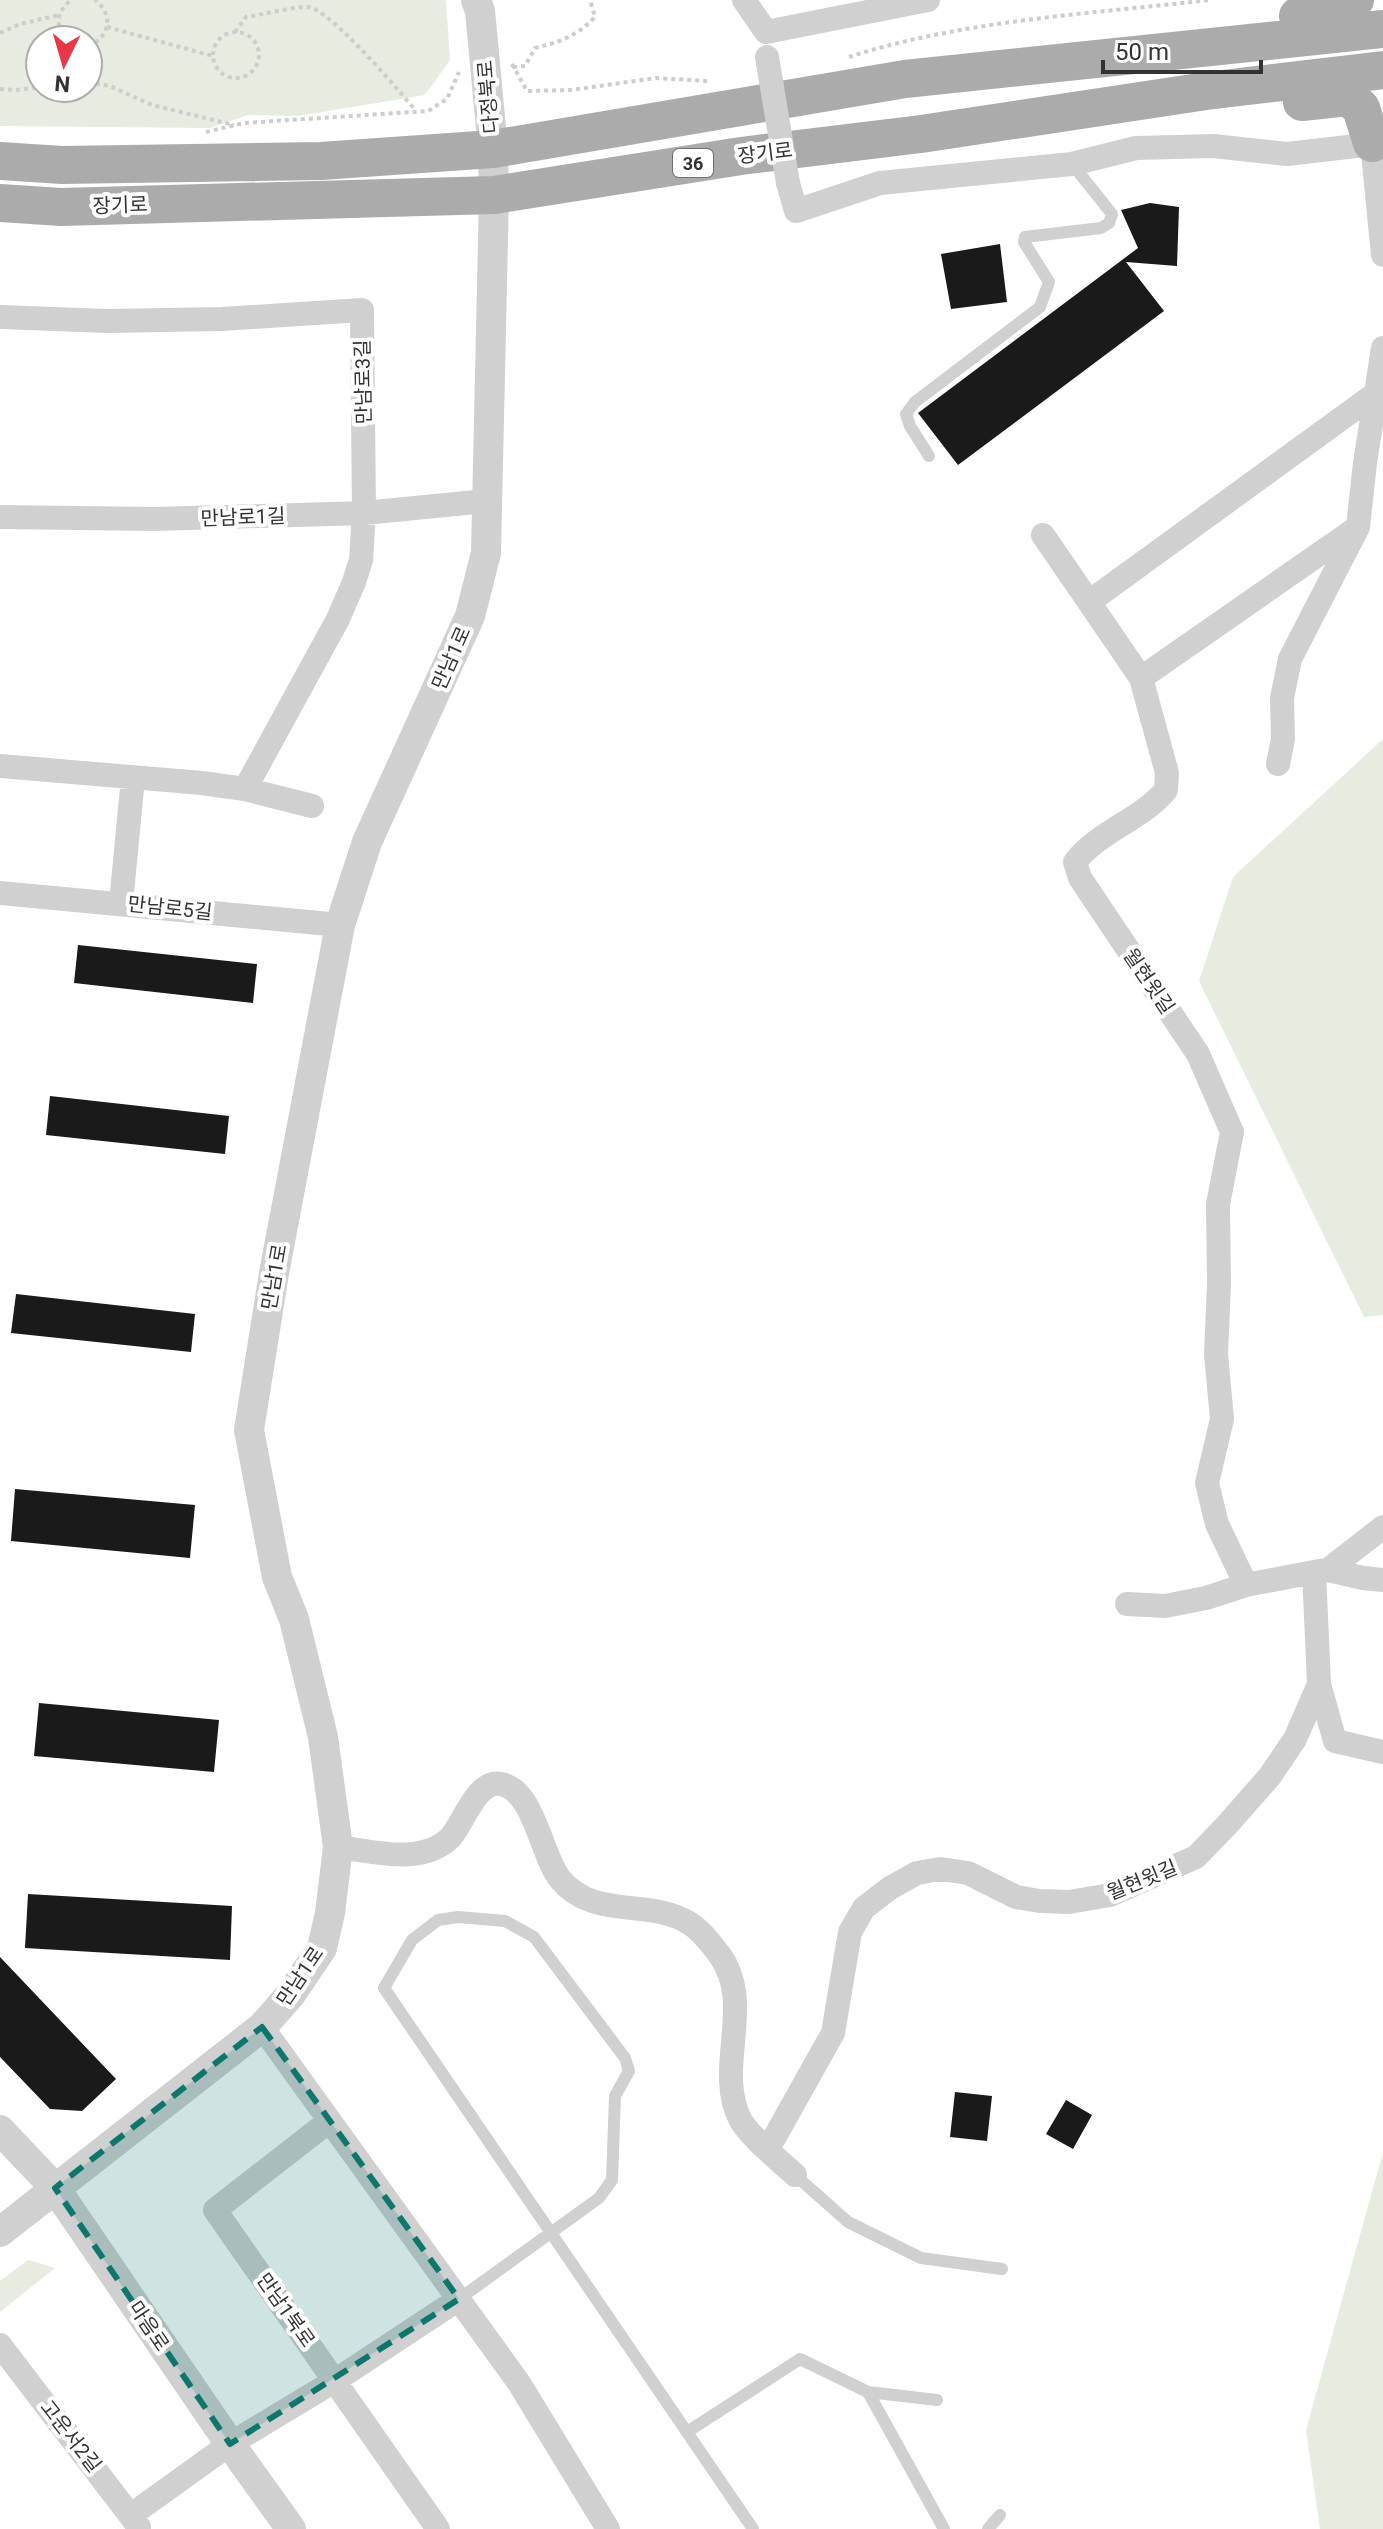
<svg xmlns="http://www.w3.org/2000/svg" width="1383" height="2529" font-family="Roboto,'Noto Sans KR',sans-serif">
<style>
.green{fill:#e6ecdf;fill-rule:evenodd}
.building{fill:#1a1a1a}
.lines{fill:none;stroke-linecap:round;stroke-linejoin:round}
.path{stroke:#cdcdcd;stroke-width:4;stroke-dasharray:4 4;stroke-linecap:butt}
.service{stroke:#d0d0d0;stroke-width:12}
.minor{stroke:#d0d0d0;stroke-width:24}
.tertiary{stroke:#d0d0d0;stroke-width:30}
.primary{stroke:#ababab;stroke-width:38}
.minor-bridge{stroke:#d0d0d0;stroke-width:24}
.marked{fill:#0f766e;fill-opacity:0.2;stroke:#0f766e;stroke-width:6;stroke-dasharray:16 10;stroke-linejoin:round}
.labels{text-anchor:middle;dominant-baseline:central;stroke-width:8;stroke-linejoin:round;paint-order:stroke}
.shield{fill:#fff;stroke:#707070;stroke-width:2}
.shield-label{font-size:18px;font-weight:bold;fill:#333}
.street-label{font-size:20px;fill:#333;stroke:#fff}
</style>
<rect width="100%" height="100%" fill="#fff"/>
<path class="green" d="M0,0H446L450,60L425,95L298,116L248,115L210,128L0,126ZM40,40H88V88H40Z
M1383,739V1315L1364,1317L1199,981L1233,877Z
M1383,2152V2529H1320L1306,2430Z
M28,2260L55,2268L0,2312V2281Z"/>
<path class="building" d="M1150,203L1179,207L1177,266L1126,262L1164,311L958,465L918,413L1138,248L1121,210Z
M1000,244L1007,302L951,309L941,254Z
M78,945L257,964L253,1003L74,983Z
M50,1096L229,1116L225,1154L46,1135Z
M16,1294L195,1314L191,1352L11,1333Z
M15,1489L195,1505L190,1558L11,1541Z
M39,1703L219,1720L214,1772L34,1756Z
M28,1894L232,1906L230,1960L25,1948Z
M0,1957L116,2079L82,2111L50,2109L0,2057Z
M955,2092L992,2096L987,2141L950,2137Z
M1066,2100L1092,2115L1073,2149L1046,2134Z"/>
<g class="lines">
<path class="path" d="M107,27L213,56
M235,32L246,17C260,15 297,6 308,7C330,9 400,92 416,111
M213 55a23 23 0 1 1 46 0a23 23 0 1 1-46 0Z
M0,33L20,24L59,15
M67,40C54,26 57,11 71,0
M88,46C110,38 114,14 95,0
M849,57C963,20 1091,14 1209,0
M512,64L527,91L571,90L656,78L707,81
M513,67L525,66L535,48C560,42 577,36 595,17L590,0
M88,82L110,86L152,105L234,125
M0,89L16,90L40,87
M206,132L244,123L428,111L447,99L459,72"/>
<path class="service" d="M929,456L910,426L906,414L915,402L1040,307L1049,282L1024,242L1025,237L1101,228L1109,223L1112,214L1072,164
M795,2175L848,2222L921,2258L1002,2269
M459,2299L599,2198L612,2180L615,2096L629,2071L625,2058L534,1937L505,1921L458,1917L438,1920L412,1940L384,1988C507,2168 630,2348 753,2529
M868,2392L944,2529
M687,2432L800,2359L868,2392L937,2400
M988,2529L1000,2515"/>
<path class="minor" d="M744,0L766,32
M766,32L928,0
M1372,143L1383,255
M788,183L796,211L880,183L1072,164L1136,148L1213,146L1287,154L1383,143
M0,317L108,321L222,319L362,310L364,513L361,560L354,582L338,619L245,789
M0,517L155,519L364,513L486,501
M1043,535L1141,678
M1089,602L1375,394
M1278,764L1283,739L1282,698L1290,659L1358,527L1365,463L1383,348
M0,766L202,783L245,789L312,806
M0,893L340,925
M121,903L133,778
M1328,1570L1383,1527
M1246,1585L1217,1524L1207,1483L1222,1419L1216,1354L1219,1284L1218,1204L1232,1132L1198,1054L1080,878L1075,862C1099,831 1141,820 1166,790L1167,773L1141,678L1358,527
M1127,1604L1165,1606L1206,1598L1246,1585L1314,1572L1328,1570L1363,1578L1383,1580
M1319,1684L1335,1741L1383,1752
M338,1847C373,1851 420,1866 450,1838C463,1825 476,1779 501,1784C534,1790 541,1855 560,1879C593,1920 649,1898 689,1923C701,1930 711,1944 719,1954C756,2004 714,2067 740,2119C747,2134 781,2162 795,2175
M262,2027L519,2383L608,2529
M328,2122L215,2210L438,2529
M768,2149L833,2033L850,1932L864,1908L890,1888L917,1873L941,1869L968,1873L1016,1897L1040,1901L1069,1902L1110,1895L1196,1857L1226,1826L1270,1776L1295,1739L1319,1684L1314,1572
M0,2345L139,2527
M131,2515L230,2444L336,2380L459,2299"/>
<path class="tertiary" d="M0,2130L55,2188L230,2444L291,2529
M0,2232L262,2027L291,1994L322,1948L330,1913L338,1847L323,1737L294,1619L277,1577L249,1430L274,1273L340,925L367,842L470,616L486,553L494,195L493,149L480,11L476,0"/>
<path class="primary" d="M1298,16L1343,10L1355,0
M1302,102L1348,97L1361,108L1372,143
M0,161L62,165L321,161L493,149L905,79L1383,29
M0,203L61,207L494,195L741,156L921,134L1206,91L1383,70"/>
<path class="minor-bridge" d="M767,57L788,183"/>
</g>
<path class="marked" d="M262,2027L459,2299L230,2444L55,2188Z"/>
<g class="labels">
<rect class="shield" x="673" y="149" width="40" height="28" rx="6"/>
<g class="shield-label">
<text x="693" y="163">36</text>
</g>
<g class="street-label">
<text transform="translate(488 97) rotate(-95)">다정북로</text>
<text transform="translate(765 153) rotate(-7)">장기로</text>
<text transform="translate(120 205) rotate(-2)">장기로</text>
<text transform="translate(363 382) rotate(-91)">만남로3길</text>
<text transform="translate(243 517) rotate(-2)">만남로1길</text>
<text transform="translate(451 658) rotate(-66)">만남1로</text>
<text transform="translate(170 908) rotate(6)">만남로5길</text>
<text transform="translate(1149 981) rotate(56)">월현윗길</text>
<text transform="translate(274 1277) rotate(-80)">만남1로</text>
<text transform="translate(1142 1880) rotate(-22)">월현윗길</text>
<text transform="translate(300 1976) rotate(-56)">만남1로</text>
<text transform="translate(286 2310) rotate(55)">만남1북로</text>
<text transform="translate(149 2326) rotate(56)">마음로</text>
<text transform="translate(71 2436) rotate(52)">고운서2길</text>
</g>
</g>
<g transform="translate(64 64) rotate(185)"><circle r="38" fill="#ffffff" stroke="#adadad" stroke-width="2"/>
<path d="M0-6L14 30L0 20L-14 30Z" fill="#e63946"/>
<text y="-12" font-size="22" font-weight="bold" text-anchor="middle" fill="#333333">N</text>
</g>
<path d="M1103 60v12h158v-12" fill="none" stroke="#333333" stroke-width="4"/>
<text x="1115" y="60" font-size="24" fill="#333333" stroke="#ffffff" stroke-width="6" paint-order="stroke">50 m</text>
</svg>
